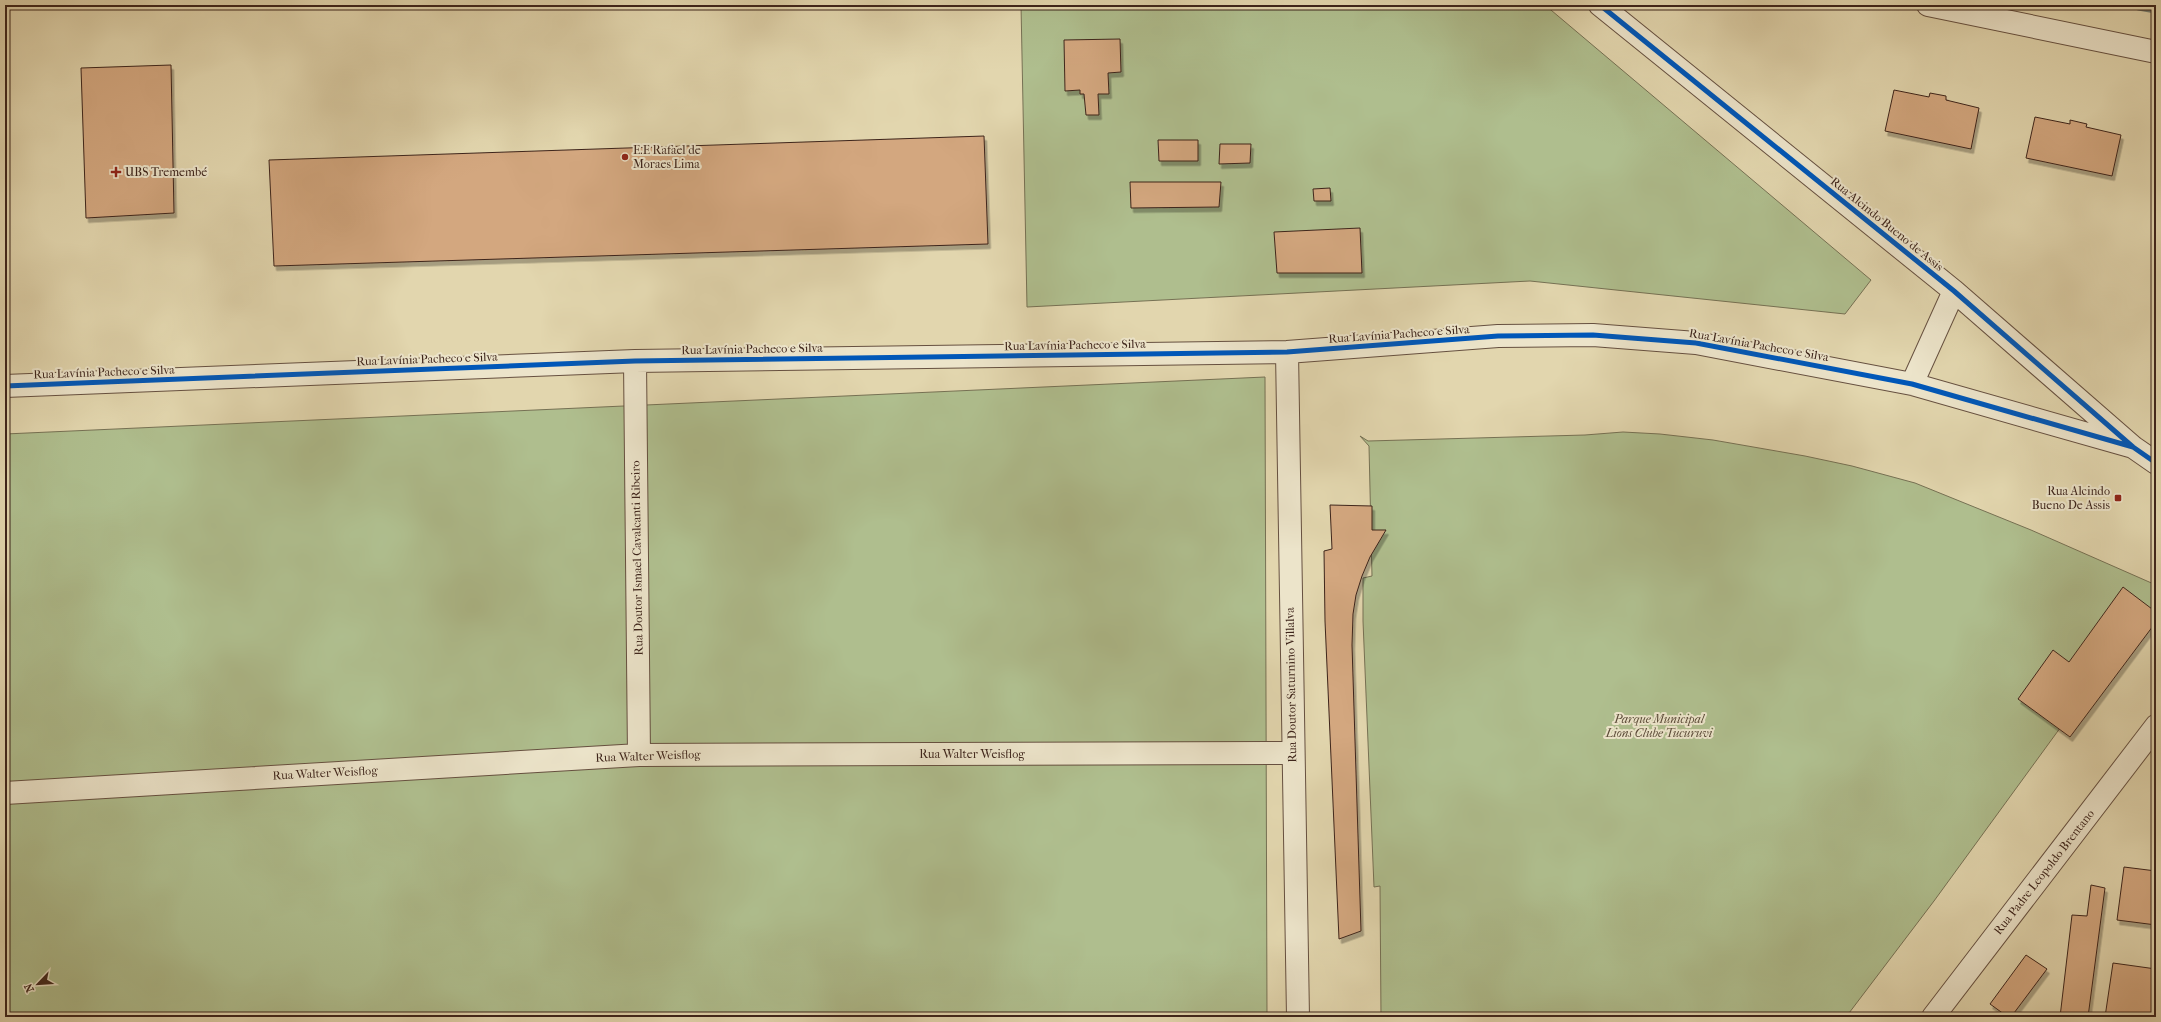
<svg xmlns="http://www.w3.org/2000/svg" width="2161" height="1022" font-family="'IM FELL French Canon',serif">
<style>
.green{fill:#afbe8e;stroke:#767154}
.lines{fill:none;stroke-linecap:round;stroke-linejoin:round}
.stream{stroke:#727d73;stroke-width:11}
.building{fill:#d3a77f;stroke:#3d241b;filter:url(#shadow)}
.street-casing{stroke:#665040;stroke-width:24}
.street{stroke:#ece4ca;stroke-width:22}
.cycleway-casing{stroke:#ece4ca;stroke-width:8}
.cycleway{stroke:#0057b8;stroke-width:5}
.poi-dot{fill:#8f2418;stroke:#ece4ca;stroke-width:1.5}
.labels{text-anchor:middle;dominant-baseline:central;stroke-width:4;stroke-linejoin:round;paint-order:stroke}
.poi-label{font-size:12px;fill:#3d241b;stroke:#ece4ca;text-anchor:start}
.street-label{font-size:12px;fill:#3d241b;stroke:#ece4ca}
.park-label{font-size:12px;font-style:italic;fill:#5a4a38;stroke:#ece4ca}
</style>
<defs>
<filter id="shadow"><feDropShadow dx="2.5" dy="4.5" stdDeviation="0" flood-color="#0004"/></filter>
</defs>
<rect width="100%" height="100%" fill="#e2d6ae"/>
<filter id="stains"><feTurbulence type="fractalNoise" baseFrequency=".005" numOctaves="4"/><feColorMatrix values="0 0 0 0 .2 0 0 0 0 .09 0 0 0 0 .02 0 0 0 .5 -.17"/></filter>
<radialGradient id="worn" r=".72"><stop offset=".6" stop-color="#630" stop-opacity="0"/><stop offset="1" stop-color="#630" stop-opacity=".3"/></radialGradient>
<path class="green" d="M1021,5H1545L1871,280L1845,314L1530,281L1027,307Z
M1265,377L1267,1017H5V434Z
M1623,432L1660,434L1713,440L1805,456L1852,466L1915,483L2031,530L2156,585V601L2098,676L1934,901L1846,1017H1381L1380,886L1374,887L1363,621V578L1372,576L1369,446L1360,436L1368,441L1585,435Z"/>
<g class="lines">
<path class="stream" d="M2139,5L2156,8"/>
</g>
<path class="building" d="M1120,39L1121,72L1108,73L1109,94H1098L1099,115H1086L1084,94H1080V90L1065,91L1064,40Z
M171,65L174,213L86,218L81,68Z
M1894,90L1929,97L1930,93L1946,96V100L1979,108L1971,149L1885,131Z
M2035,117L2070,124V120L2087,124L2086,127L2121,135L2112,176L2026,158Z
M984,136L988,244L274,266L269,160Z
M1158,140H1198V161H1159Z
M1220,144H1251L1250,163L1219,164Z
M1130,182H1221L1219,207L1131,208Z
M1330,188L1331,201H1314L1313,189Z
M1360,228L1362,273H1277L1274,232Z
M1330,505L1372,506V530H1386L1370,557L1362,576L1356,595L1353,614L1352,645L1361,931L1339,939L1325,621L1324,551L1332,549Z
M2123,587L2156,612V622L2070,737L2018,699L2053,650L2069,662Z
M2124,867L2156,871V925L2117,920Z
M2091,885L2105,888L2088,1017H2060L2072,915L2087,916Z
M2026,955L2047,969L2011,1017H2008L1990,1004Z
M2113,963L2156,969V1017H2105Z"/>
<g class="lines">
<defs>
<path id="street" d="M1600,5L1954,291L2133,447L2156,463
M1928,5L2156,52
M1287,352L1298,1017
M635,361L639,755
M1912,384L1954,291
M5,386L635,361L1287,352L1498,336L1593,335L1696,343L1912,384L2133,447
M5,793L639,755L1292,753
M1933,1017L2156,726"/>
</defs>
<use href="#street" class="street-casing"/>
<use href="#street" class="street"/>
<defs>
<path id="cycleway" d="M1600,5L1954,291L2133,447L2156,463
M5,386L635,361L1287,352L1498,336L1593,335L1696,343L1912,384L2133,447"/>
</defs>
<use href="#cycleway" class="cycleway-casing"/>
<use href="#cycleway" class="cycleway"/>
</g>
<g class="poi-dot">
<circle cx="625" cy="157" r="4"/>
<path d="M114 166h4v4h4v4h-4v4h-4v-4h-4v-4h4z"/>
<rect x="2114" y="494" width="8" height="8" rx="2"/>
</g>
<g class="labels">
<g class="poi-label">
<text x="633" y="150">E.E Rafael de<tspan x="633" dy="14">Moraes Lima</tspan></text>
<text x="125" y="172">UBS Tremembé</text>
<text x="2110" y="491" text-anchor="end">Rua Alcindo<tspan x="2110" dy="14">Bueno De Assis</tspan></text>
</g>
<g class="street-label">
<text transform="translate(1887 224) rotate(39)">Rua Alcindo Bueno de Assis</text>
<text transform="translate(1399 334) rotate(-4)">Rua Lavínia Pacheco e Silva</text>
<text transform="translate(1075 345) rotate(-1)">Rua Lavínia Pacheco e Silva</text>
<text transform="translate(1759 345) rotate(10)">Rua Lavínia Pacheco e Silva</text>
<text transform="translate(752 349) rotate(-1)">Rua Lavínia Pacheco e Silva</text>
<text transform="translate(427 359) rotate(-2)">Rua Lavínia Pacheco e Silva</text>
<text transform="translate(104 372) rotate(-2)">Rua Lavínia Pacheco e Silva</text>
<text transform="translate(637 558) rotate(-91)">Rua Doutor Ismael Cavalcanti Ribeiro</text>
<text transform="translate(1291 685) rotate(-91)">Rua Doutor Saturnino Villalva</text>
<text x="972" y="754">Rua Walter Weisflog</text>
<text transform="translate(648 756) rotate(-2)">Rua Walter Weisflog</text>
<text transform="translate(325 773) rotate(-3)">Rua Walter Weisflog</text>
<text transform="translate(2044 872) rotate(-52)">Rua Padre Leopoldo Brentano</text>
</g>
<g class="park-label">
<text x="1659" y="719">Parque Municipal<tspan x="1659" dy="14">Lions Clube Tucuruvi</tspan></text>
</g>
</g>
<rect width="2161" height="1022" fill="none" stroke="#e2d6ae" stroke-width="20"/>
<rect x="6" y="6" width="2149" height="1010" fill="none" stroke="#3d241b" stroke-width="2"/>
<rect x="10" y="10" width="2141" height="1002" fill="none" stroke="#3d241b"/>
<g transform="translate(38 984) rotate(245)" stroke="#ece4ca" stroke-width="3" paint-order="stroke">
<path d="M0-3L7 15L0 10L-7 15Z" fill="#3d241b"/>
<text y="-6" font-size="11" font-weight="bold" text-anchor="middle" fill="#3d241b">N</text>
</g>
<rect width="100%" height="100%" filter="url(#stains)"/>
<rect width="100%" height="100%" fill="url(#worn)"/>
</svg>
